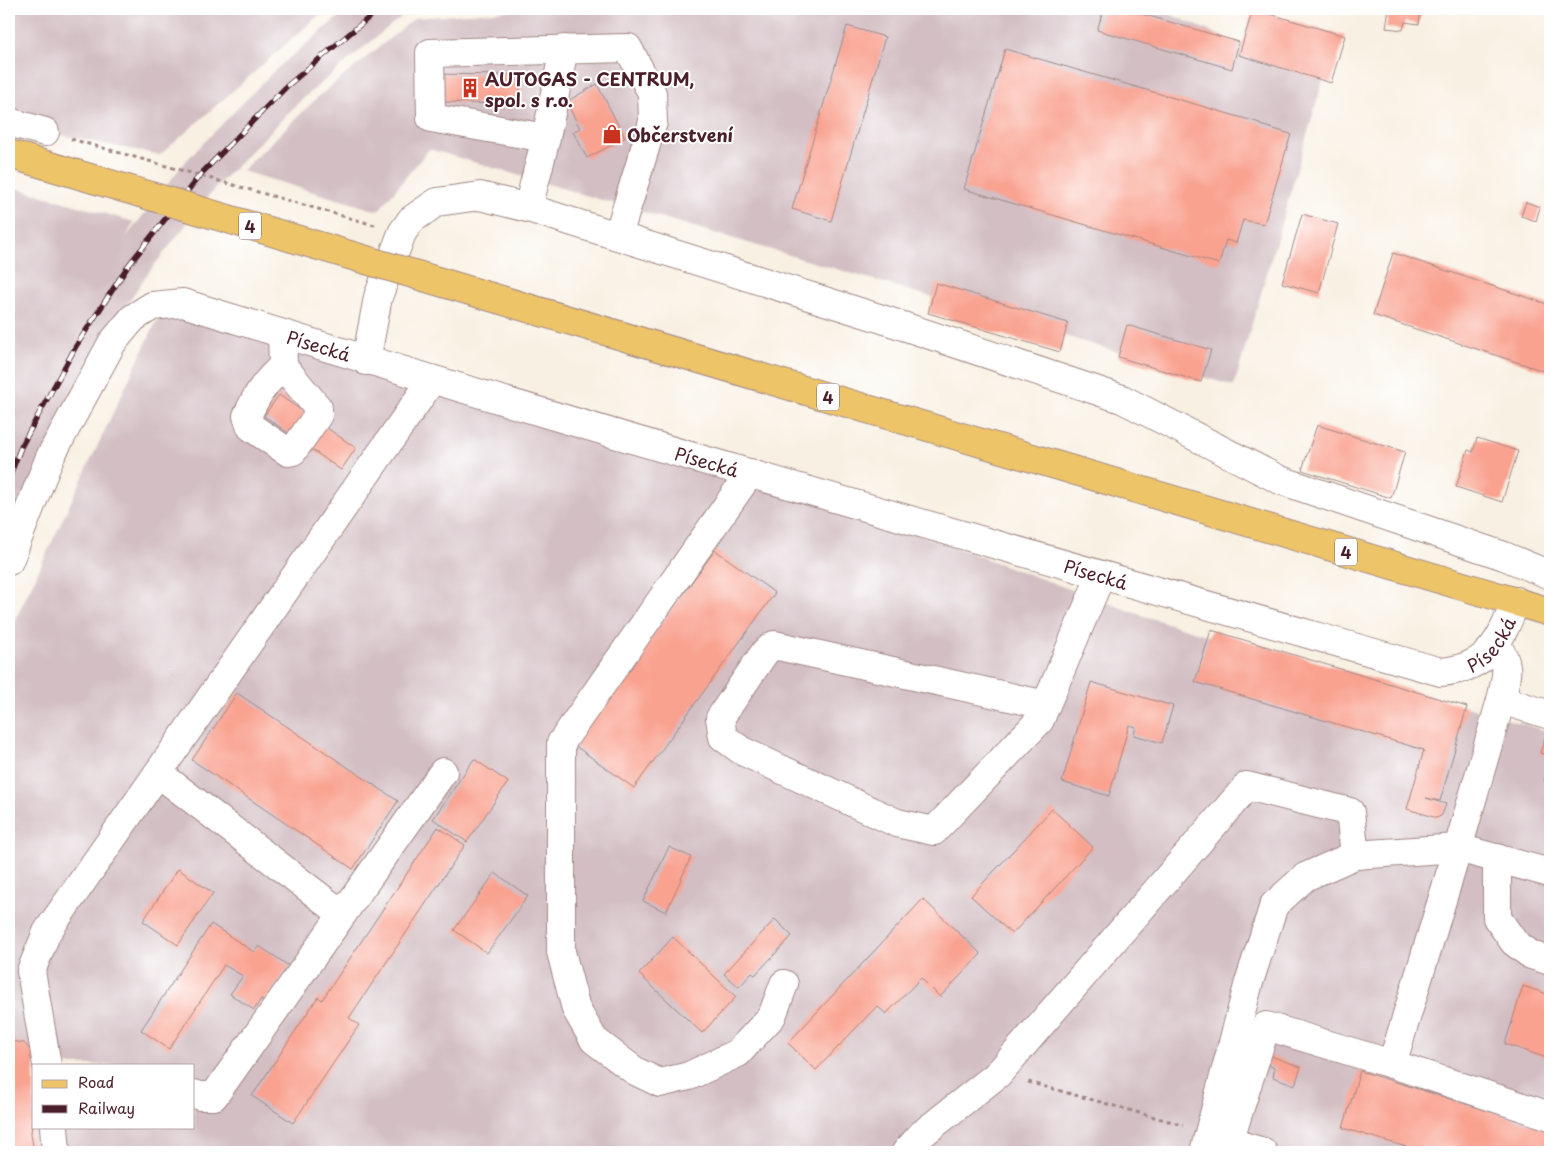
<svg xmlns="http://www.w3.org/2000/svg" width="1559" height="1161" font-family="'Playpen Sans',sans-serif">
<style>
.industrial{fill:#d2bec3;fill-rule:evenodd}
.building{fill:#f9a290}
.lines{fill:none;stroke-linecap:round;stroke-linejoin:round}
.minor-casing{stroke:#a18886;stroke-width:30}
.major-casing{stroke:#a18886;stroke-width:30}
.path{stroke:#a18886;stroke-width:3;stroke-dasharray:4 4;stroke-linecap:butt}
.minor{stroke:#fff;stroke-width:28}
.major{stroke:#eec469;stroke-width:28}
.rail-casing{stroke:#4a1f2b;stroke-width:5.5}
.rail{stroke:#fff;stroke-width:4;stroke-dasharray:11;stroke-linecap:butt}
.major-bridge-casing{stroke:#a18886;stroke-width:30;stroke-linecap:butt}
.major-bridge{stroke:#eec469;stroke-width:28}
.labels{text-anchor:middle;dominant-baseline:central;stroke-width:4;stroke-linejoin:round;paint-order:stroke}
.shield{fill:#fff;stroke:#80626b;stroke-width:1}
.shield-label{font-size:16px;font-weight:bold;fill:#4a1f2b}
.poi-label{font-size:18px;font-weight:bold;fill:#4a1f2b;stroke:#fff;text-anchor:start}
.street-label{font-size:18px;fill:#4a1f2b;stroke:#fff}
</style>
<rect width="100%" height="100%" fill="#fff"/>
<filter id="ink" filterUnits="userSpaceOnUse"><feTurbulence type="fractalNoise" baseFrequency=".02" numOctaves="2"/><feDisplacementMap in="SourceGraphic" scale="10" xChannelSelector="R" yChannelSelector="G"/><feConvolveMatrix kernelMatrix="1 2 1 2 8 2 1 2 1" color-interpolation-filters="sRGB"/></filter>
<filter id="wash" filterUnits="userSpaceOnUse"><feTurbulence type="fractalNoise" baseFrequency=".0096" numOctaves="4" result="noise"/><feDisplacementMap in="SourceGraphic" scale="20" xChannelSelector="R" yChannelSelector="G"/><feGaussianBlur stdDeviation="1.12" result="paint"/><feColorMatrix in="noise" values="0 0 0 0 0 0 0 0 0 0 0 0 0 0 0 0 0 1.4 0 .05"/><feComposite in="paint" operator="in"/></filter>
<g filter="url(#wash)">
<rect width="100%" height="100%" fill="#f8f0e2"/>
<path class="industrial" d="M9,9H326L160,155L45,132L9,121Z
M348,9H413L393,23L301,100L215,188L145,277L93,356L9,529V186L134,222L126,237L185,162L274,71Z
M533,9H1158L1323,80L1234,386L429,149L378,211L242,171L319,96L415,18Z
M166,301L750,473L1138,614L1209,636L1211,630L1550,732V1152H9V633ZM34,1065H194V1127H34Z"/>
<g id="blocks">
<path class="building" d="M1104,9H1125L1239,42L1232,69L1097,30Z
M1253,9L1345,36L1331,83L1239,55Z
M1389,9H1421L1419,24L1405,22L1403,30L1386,28Z
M847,26L885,37L831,221L792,209Z
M1005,49L1260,123V125L1291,134L1264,224L1243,220L1236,243L1226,240L1219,264L964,189Z
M421,74L520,75V105L421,101Z
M597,84L625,138L587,158L573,132L580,128L566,102Z
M1526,202L1540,207L1536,221L1521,216Z
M1302,214L1338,224L1319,293L1282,283Z
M1393,253L1550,305V373L1373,315Z
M936,283L1068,323L1060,352L928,313Z
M1127,325L1211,350L1201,382L1118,357Z
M279,395L356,448L341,470L264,416Z
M1317,425L1405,452L1391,498L1302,470Z
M1477,438L1518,451L1502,502L1456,487L1468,450L1473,452Z
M715,550L775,593L634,788L574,745Z
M1211,630L1467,707L1440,801L1426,798L1446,804L1442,815L1437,818L1407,809L1424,750L1195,682Z
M1091,682L1173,706L1162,743L1134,735L1136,727L1129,725L1109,796L1062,782Z
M237,693L398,801L353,869L192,760Z
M1547,731L1550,732V756L1540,753Z
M474,759L508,782L467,842L433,819Z
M1550,761V783L1544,781Z
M1052,809L1093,847L1012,934L971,896Z
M438,827L465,845L349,1018L359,1025L293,1123L252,1096L318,997L322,1000Z
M669,847L691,857L666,912L643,901Z
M178,869L213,893L178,945L143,921Z
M495,873L528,896L487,953L454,930Z
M923,899L981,954L940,997L921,978L886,1014L877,1006L816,1070L788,1043Z
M775,919L792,936L755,975L752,973L739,987L724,974Z
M211,924L254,952L259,946L289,966L265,1001L261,999L254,1010L230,994L243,976L224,965L169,1049L141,1030Z
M673,937L736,997L702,1033L639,974Z
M1523,986L1550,995V1059L1505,1044Z
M9,1041L24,1043L38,1058L34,1065V1100L31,1134L34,1152H9Z
M1271,1056L1301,1067L1295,1085L1273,1077L1275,1068L1268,1065Z
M1360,1071L1550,1130V1152H1423L1343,1128Z"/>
</g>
</g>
<g filter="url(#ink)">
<use href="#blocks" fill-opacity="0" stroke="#a18886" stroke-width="1"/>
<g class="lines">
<defs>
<g id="minor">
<path d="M9,122L45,132"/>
<path d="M546,138L564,49"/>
<path d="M528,208L546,138L431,118L430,53L628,48L652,93L653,122L618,236"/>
<path d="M282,334L283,366C265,382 257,394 247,416L251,427L288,452L293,451L318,415V408L283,366"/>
<path d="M366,361L378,297L402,233L411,220L437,202L480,196L528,208L879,318L1122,399L1280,480L1504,556L1550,575"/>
<path d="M750,473L561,743V952L576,1009L594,1040L635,1071L660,1083L689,1076L738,1053L772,1016L784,984"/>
<path id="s1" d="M9,561L50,457L112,343L133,318L152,306L183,303C600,433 1021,552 1441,672C1489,668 1500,641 1516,601"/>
<path d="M1496,645C1512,665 1506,677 1501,700L1550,715"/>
<path d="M1046,705L774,645L765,652L720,718L723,737L742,751L897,823L934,831L1040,720L1046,705L1101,575"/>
<path d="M158,773L342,914"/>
<path d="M1497,858V918L1514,942L1531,955L1550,961"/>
<path d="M1392,1064L1458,848L1501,700"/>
<path d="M47,1065L31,971L47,932L432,380"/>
<path d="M194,1094L200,1096H214L443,772"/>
<path d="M54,1127L56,1152"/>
<path d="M906,1152L922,1134L998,1074L1247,786L1350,812L1355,855"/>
<path d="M1204,1152L1249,982L1274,905L1305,877L1355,855L1458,848L1550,873"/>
<path d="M1263,1152L1229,1142L1266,1026L1392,1064L1550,1116"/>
</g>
<path id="major" d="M491,297L1550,612"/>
</defs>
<use href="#minor" class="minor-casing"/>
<use href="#major" class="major-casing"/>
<path class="path" d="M71,139L378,226
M1028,1082L1183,1125"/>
<use href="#minor" class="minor"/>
<use href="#major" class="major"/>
<defs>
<path id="rail" d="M9,478L21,447L76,346L128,266L200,175L287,86L379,9"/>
</defs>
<use href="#rail" class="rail-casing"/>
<use href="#rail" class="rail"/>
<defs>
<path id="major-bridge" d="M9,154L491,297"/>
</defs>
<use href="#major-bridge" class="major-bridge-casing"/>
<use href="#major-bridge" class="major-bridge"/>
</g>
</g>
<defs>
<symbol id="building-bare" viewBox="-9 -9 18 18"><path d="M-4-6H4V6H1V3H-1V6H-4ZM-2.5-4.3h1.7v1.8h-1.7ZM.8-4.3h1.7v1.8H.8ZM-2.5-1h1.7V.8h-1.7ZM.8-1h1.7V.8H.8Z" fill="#c8321e" stroke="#fff" stroke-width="2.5" paint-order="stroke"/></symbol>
<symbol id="shop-bare" viewBox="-9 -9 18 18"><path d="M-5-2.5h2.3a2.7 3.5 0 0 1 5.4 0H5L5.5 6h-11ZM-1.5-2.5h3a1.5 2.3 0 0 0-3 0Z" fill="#c8321e" stroke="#fff" stroke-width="2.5" paint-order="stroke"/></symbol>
</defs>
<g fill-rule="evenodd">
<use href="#building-bare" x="456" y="74" width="28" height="28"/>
<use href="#shop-bare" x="598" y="120" width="28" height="28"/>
</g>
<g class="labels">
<g class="shield">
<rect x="239" y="212.5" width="22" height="27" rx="4"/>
<rect x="817" y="383.5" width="22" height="27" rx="4"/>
<rect x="1335" y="538.5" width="22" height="27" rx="4"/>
</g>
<g class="shield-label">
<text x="250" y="226">4</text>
<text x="828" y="397">4</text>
<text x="1346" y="552">4</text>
</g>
<g class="poi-label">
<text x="485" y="78">AUTOGAS - CENTRUM,<tspan x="485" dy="21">spol. s r.o.</tspan></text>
<text x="627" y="134">Občerstvení</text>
</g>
<g class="street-label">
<text stroke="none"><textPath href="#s1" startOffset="470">Písecká</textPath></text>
<text stroke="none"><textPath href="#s1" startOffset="875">Písecká</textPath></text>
<text stroke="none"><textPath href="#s1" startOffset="1280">Písecká</textPath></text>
<text stroke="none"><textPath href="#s1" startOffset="1699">Písecká</textPath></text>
</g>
</g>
<rect width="1559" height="1161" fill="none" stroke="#fff" stroke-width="30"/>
<rect x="32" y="1064" width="162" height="65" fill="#ffffff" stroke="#b7a5aa"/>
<rect x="42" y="1080" width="25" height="8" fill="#eec469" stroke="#b7a5aa"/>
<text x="78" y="1088" font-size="15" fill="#4a1f2b">Road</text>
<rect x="42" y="1105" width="25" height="8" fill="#4a1f2b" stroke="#b7a5aa"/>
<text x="78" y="1114" font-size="15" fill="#4a1f2b">Railway</text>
</svg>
